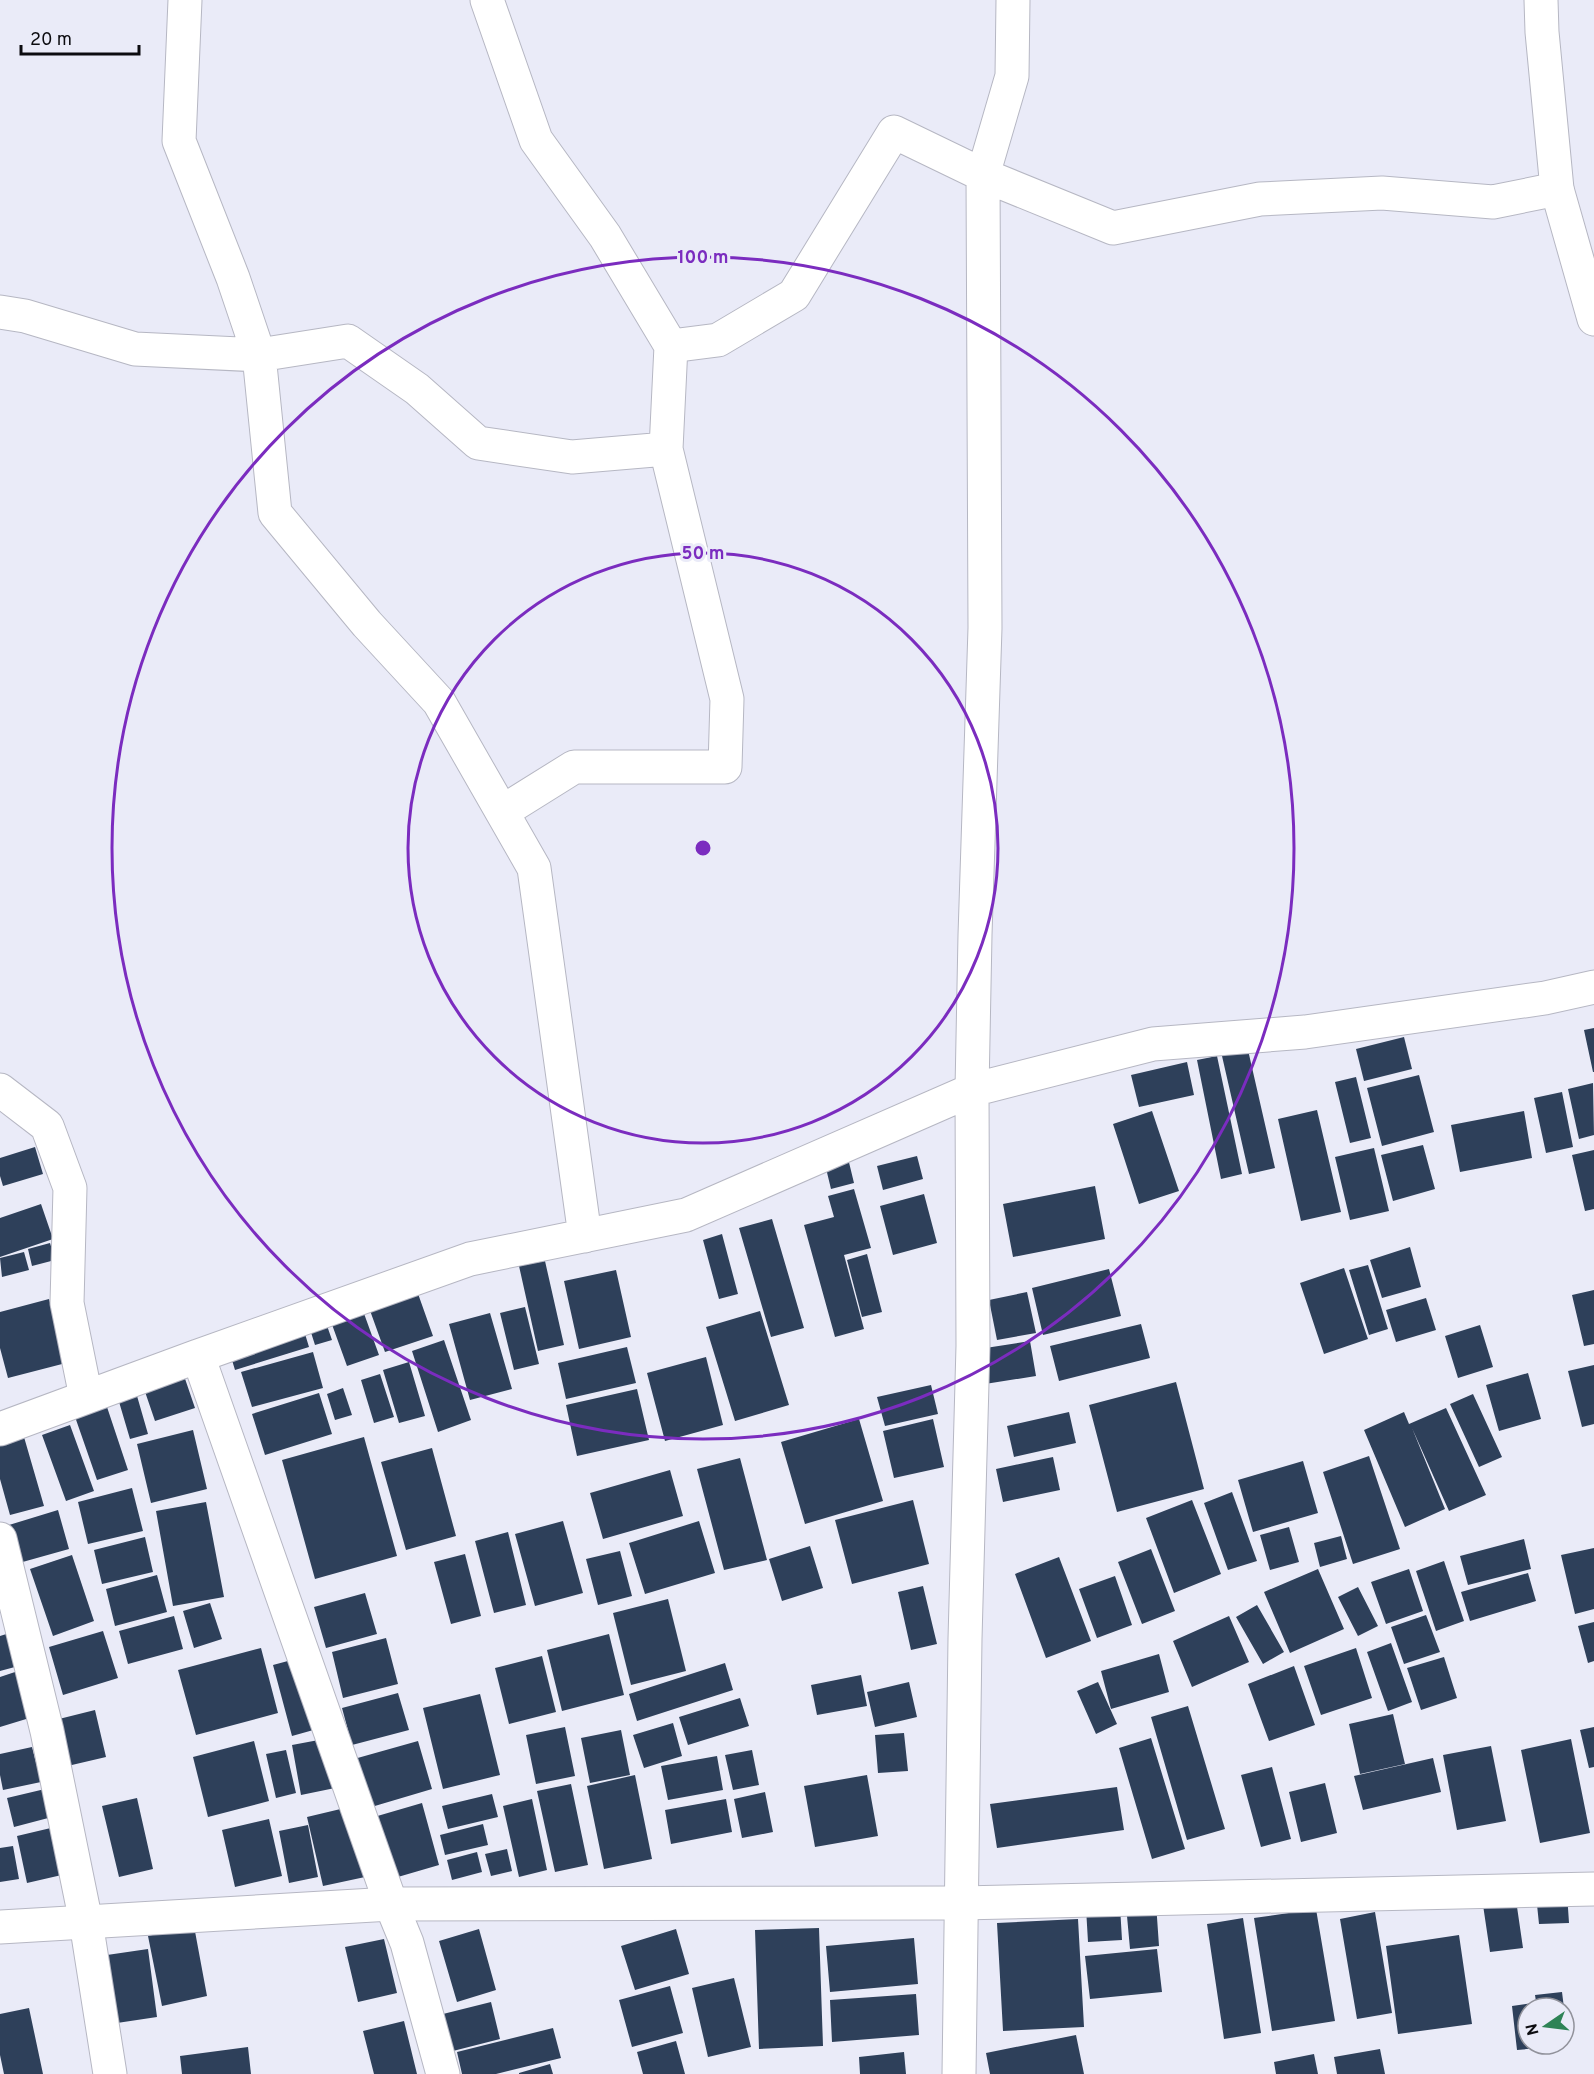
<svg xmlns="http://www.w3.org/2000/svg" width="1594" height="2074" font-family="Overpass,sans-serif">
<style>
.building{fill:#2e405a}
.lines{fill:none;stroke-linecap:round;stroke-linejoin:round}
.minor-casing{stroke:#b6b7c3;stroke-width:35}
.tertiary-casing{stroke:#b6b7c3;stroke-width:35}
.secondary-casing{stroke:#b6b7c3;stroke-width:35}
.minor{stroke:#fff;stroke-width:33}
.tertiary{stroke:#fff;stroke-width:33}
.secondary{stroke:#fff;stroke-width:33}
.ring{fill:none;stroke:#7b2cbf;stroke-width:3}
.centre{fill:#7b2cbf;stroke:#eaebf8;stroke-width:3}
.ring-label{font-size:18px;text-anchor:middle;font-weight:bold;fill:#7b2cbf;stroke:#eaebf8;stroke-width:6;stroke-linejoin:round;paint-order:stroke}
</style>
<rect width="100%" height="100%" fill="#eaebf8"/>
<path class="building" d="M1594,1028V1072H1593L1584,1030Z
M1404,1037L1412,1069L1364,1081L1356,1049Z
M1248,1050L1275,1168L1249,1174L1222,1056Z
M1217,1056L1242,1174L1221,1179L1197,1060Z
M1187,1062L1194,1095L1139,1107L1131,1075Z
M1419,1075L1434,1132L1382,1146L1367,1088Z
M1356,1077L1371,1138L1350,1143L1335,1082Z
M1593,1083L1594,1135L1579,1139L1568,1089Z
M1562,1092L1573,1147L1546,1153L1534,1098Z
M1317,1110L1341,1212L1301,1221L1278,1119Z
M1152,1111L1179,1191L1139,1204L1113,1124Z
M1524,1111L1532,1158L1460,1172L1451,1125Z
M1423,1145L1435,1189L1393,1201L1381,1155Z
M35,1147L43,1174L3,1186L0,1176V1158Z
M1374,1148L1389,1211L1350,1220L1335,1157Z
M846,1150L854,1183L831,1189L823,1156Z
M1594,1150V1209L1585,1211L1572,1155Z
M917,1156L923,1179L883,1190L877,1166Z
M1095,1186L1105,1239L1013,1257L1003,1204Z
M854,1189L871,1248L844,1255L864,1329L835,1337L804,1225L834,1217L828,1196Z
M924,1194L937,1243L893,1255L880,1206Z
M41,1204L53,1239L0,1257V1218Z
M772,1219L804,1328L771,1337L739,1228Z
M722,1234L738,1294L719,1299L703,1240Z
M50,1243L55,1260L32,1266L28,1249Z
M1410,1247L1421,1287L1382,1298L1370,1260Z
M24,1252L29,1270L2,1277L0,1258Z
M867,1254L882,1312L862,1317L847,1260Z
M545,1261L564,1345L538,1351L519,1266Z
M1368,1265L1388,1329L1369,1335L1349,1270Z
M1344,1268L1368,1339L1324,1354L1300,1283Z
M1109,1269L1121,1316L1043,1335L1032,1288Z
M616,1270L631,1337L579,1349L564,1281Z
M416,1288L433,1336L385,1352L368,1305Z
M1594,1290V1344L1584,1346L1572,1295Z
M1027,1292L1036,1333L997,1340L989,1300Z
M1426,1298L1436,1330L1396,1342L1386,1310Z
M49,1299L66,1363L8,1378L0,1348V1312Z
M525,1307L539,1364L514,1370L500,1313Z
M362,1308L379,1355L347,1366L330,1319Z
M760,1311L789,1405L735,1421L706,1327Z
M490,1313L512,1389L470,1400L449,1324Z
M324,1317L332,1340L315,1345L308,1323Z
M302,1324L309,1347L235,1370L228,1347Z
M1141,1324L1150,1358L1059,1381L1050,1346Z
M1480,1325L1493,1367L1458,1378L1445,1336Z
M444,1340L471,1420L438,1432L412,1351Z
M1030,1341L1036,1376L985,1384L979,1349Z
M627,1347L636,1383L566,1399L558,1363Z
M313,1352L323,1388L252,1407L241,1372Z
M706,1357L723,1425L665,1441L647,1373Z
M409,1362L425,1416L399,1423L383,1370Z
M1594,1365V1424L1582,1427L1568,1371Z
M181,1367L195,1408L155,1421L141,1380Z
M1528,1373L1541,1419L1499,1431L1486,1385Z
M380,1374L394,1417L374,1423L361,1380Z
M1176,1382L1204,1489L1117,1512L1089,1405Z
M931,1385L938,1414L885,1426L877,1397Z
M343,1388L352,1415L335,1420L327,1394Z
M135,1389L148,1434L130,1439L117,1395Z
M637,1389L649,1440L577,1456L566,1405Z
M319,1393L332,1434L265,1455L252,1414Z
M1473,1394L1502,1457L1479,1467L1450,1404Z
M105,1401L128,1470L97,1480L73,1411Z
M1446,1408L1486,1495L1449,1511L1412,1428L1445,1509L1405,1527L1364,1430L1404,1412L1409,1424Z
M1069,1412L1076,1443L1014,1457L1007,1426Z
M859,1419L883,1501L805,1524L781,1442Z
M933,1419L944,1467L894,1478L883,1431Z
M70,1425L94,1491L66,1501L42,1435Z
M193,1430L207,1489L151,1503L137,1444Z
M24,1437L44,1506L10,1515L0,1479V1444Z
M364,1437L397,1556L315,1579L282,1460Z
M432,1448L456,1536L406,1550L381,1462Z
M1369,1456L1400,1549L1353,1564L1323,1472Z
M1053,1457L1060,1490L1003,1502L996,1469Z
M740,1458L767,1560L724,1570L697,1469Z
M1303,1461L1318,1513L1253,1532L1238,1480Z
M670,1470L683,1516L603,1539L590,1493Z
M132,1488L143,1531L88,1544L78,1502Z
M1232,1492L1257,1561L1228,1570L1204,1503Z
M913,1500L929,1564L852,1584L835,1520Z
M1192,1500L1221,1574L1174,1593L1146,1518Z
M206,1502L224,1597L173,1606L156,1511Z
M58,1510L69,1549L19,1563L9,1525Z
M563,1521L583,1593L535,1606L515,1534Z
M699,1521L715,1573L645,1594L629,1543Z
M1289,1527L1299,1562L1270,1570L1260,1535Z
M508,1532L526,1605L494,1613L475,1541Z
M1341,1536L1347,1559L1320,1567L1314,1543Z
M145,1537L153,1572L102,1584L94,1550Z
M1524,1539L1531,1569L1468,1585L1460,1556Z
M810,1546L823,1588L782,1601L769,1559Z
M1594,1548V1609L1575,1614L1561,1555Z
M1151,1549L1175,1611L1142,1624L1118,1562Z
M620,1551L632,1596L598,1605L586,1559Z
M465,1554L481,1616L451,1624L434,1562Z
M72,1555L94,1621L53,1636L30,1569Z
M1059,1557L1091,1641L1046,1658L1015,1574Z
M1444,1561L1464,1621L1436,1631L1416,1571Z
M1318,1569L1344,1629L1290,1653L1264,1592Z
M1409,1569L1423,1611L1386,1624L1371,1582Z
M1528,1573L1536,1601L1470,1621L1461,1592Z
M157,1575L167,1612L115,1626L106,1589Z
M1115,1576L1132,1625L1097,1638L1079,1589Z
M923,1586L937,1644L911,1650L898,1592Z
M1358,1587L1378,1626L1358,1636L1338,1597Z
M365,1593L377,1634L326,1648L314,1607Z
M668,1599L686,1671L631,1685L613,1613Z
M210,1603L222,1639L194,1648L183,1611Z
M1257,1605L1284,1652L1263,1664L1236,1617Z
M1426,1615L1440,1652L1404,1664L1391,1627Z
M174,1616L183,1649L128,1664L119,1631Z
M1229,1616L1249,1662L1192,1687L1173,1641Z
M1594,1622V1661L1588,1663L1578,1626Z
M16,1631L26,1664L0,1671V1636Z
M103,1631L118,1678L63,1695L49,1647Z
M609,1634L624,1695L562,1711L547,1650Z
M386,1638L398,1684L343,1698L332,1652Z
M1391,1643L1412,1702L1388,1711L1367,1652Z
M261,1648L278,1713L196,1735L178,1670Z
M1356,1648L1372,1698L1321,1715L1304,1666Z
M1159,1654L1169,1692L1111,1709L1101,1671Z
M542,1656L556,1712L509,1724L495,1668Z
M1444,1657L1457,1698L1421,1710L1407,1668Z
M299,1658L317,1729L292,1736L273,1665Z
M725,1663L733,1690L637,1721L629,1694Z
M1294,1666L1315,1725L1269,1741L1248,1684Z
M21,1670L36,1716L0,1727V1677Z
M861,1675L867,1706L817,1715L811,1685Z
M909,1682L917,1717L875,1727L867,1692Z
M1098,1682L1117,1724L1096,1734L1077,1691Z
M398,1693L409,1730L352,1745L342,1708Z
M480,1694L500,1775L443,1789L423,1708Z
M740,1698L749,1726L688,1745L679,1717Z
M1188,1706L1225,1829L1187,1840L1151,1717Z
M95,1710L106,1757L59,1768L47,1722Z
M1393,1714L1405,1764L1360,1774L1349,1724Z
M673,1723L682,1756L644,1768L633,1735Z
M565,1727L575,1776L536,1784L526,1735Z
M1594,1727V1767L1589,1768L1580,1730Z
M621,1730L630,1775L590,1783L581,1738Z
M904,1733L908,1771L878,1773L875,1735Z
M1151,1738L1185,1849L1152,1859L1119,1748Z
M324,1739L335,1788L301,1795L292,1745Z
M1571,1739L1590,1833L1540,1843L1521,1750Z
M254,1741L269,1801L208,1817L193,1757Z
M418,1741L432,1789L368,1808L354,1759Z
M1491,1746L1506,1821L1457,1830L1443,1755Z
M32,1747L41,1782L3,1790L0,1775V1754Z
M286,1750L296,1793L276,1798L266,1754Z
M752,1750L759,1785L733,1790L725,1755Z
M717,1756L723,1790L668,1800L661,1766Z
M1433,1758L1441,1792L1363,1810L1354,1776Z
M1272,1767L1291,1839L1261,1847L1241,1775Z
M635,1775L652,1859L604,1869L587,1786Z
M867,1775L878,1836L815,1847L804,1786Z
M1325,1783L1337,1833L1301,1842L1289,1792Z
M571,1784L588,1865L555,1872L537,1791Z
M1117,1787L1124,1830L997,1848L990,1804Z
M45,1789L52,1817L14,1827L7,1798Z
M765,1792L773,1832L742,1838L734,1799Z
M492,1794L498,1817L448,1829L442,1806Z
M137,1798L153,1869L119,1877L102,1806Z
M532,1799L547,1870L519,1877L503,1806Z
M726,1799L732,1832L671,1844L665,1810Z
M422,1803L439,1865L391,1879L374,1817Z
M349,1807L365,1877L323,1886L307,1817Z
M269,1819L282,1876L235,1887L222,1830Z
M483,1824L488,1845L445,1855L440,1835Z
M308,1825L318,1877L289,1883L279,1831Z
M55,1827L66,1874L27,1883L17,1836Z
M13,1846L19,1879L0,1882V1848Z
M507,1849L512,1871L491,1876L485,1854Z
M477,1852L482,1872L452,1880L447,1860Z
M1567,1893L1569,1923L1539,1924L1536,1895Z
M1516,1900L1523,1948L1490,1952L1483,1905Z
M1156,1903L1159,1946L1130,1949L1126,1905Z
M1120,1906L1122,1940L1088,1942L1086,1908Z
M1316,1909L1335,2021L1272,2031L1254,1918Z
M1375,1912L1392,2013L1357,2019L1340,1919Z
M1243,1918L1261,2033L1224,2039L1207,1924Z
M1078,1919L1084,2027L1003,2031L997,1923Z
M194,1926L207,1996L162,2006L148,1936Z
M819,1928L823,2046L759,2049L755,1930Z
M479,1929L496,1990L457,2002L439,1941Z
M676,1929L689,1974L635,1990L621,1946Z
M1459,1935L1472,2024L1398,2034L1386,1946Z
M914,1938L918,1984L830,1992L826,1946Z
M384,1939L397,1993L358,2002L345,1947Z
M148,1949L157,2017L117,2023L107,1955Z
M1157,1949L1162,1992L1090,1999L1085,1956Z
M734,1978L751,2047L708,2057L692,1988Z
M670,1986L683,2033L632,2047L619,2000Z
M1562,1992L1564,2008H1537L1535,1995Z
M916,1994L919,2035L832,2042L830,2000Z
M491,2002L500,2039L453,2051L443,2014Z
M1533,2003L1534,2008H1528V2044H1538V2048L1517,2050L1512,2006Z
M29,2008L43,2074H4L0,2055V2014Z
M404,2021L417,2074H374L363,2031Z
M553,2028L561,2058L496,2074H462L457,2052Z
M1076,2035L1084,2074H990L986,2053Z
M676,2041L685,2074H643L637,2052Z
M248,2047L251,2074H182L180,2056Z
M1380,2049L1385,2074H1337L1334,2057Z
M904,2052L906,2074H860L859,2057Z
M1314,2054L1318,2074H1276L1274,2062Z
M550,2064L553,2074H519V2073Z"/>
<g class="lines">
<defs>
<path id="minor" d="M185,0L179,141L233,278L259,355L275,513L367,624L439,702L534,868L585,1236
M487,0L536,140L605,236L671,346L666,449L727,699L725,767H574L502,812
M0,312L25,316L135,349L259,355L348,341L417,389L478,443L572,457L666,449
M671,346L718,340L794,295L894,132L983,175L1113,228L1260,199L1382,193L1493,202L1557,189
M0,1090L47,1126L70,1188L67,1303L86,1397
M0,1429L198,1356
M0,1539L47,1731L86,1922L110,2074
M443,2074L407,1943L391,1904L198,1356L470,1259L686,1215L972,1090L975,935L985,628L983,175L1012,76L1013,0
M959,2074L965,1639L973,1346L972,1090L1153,1044L1305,1032L1545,998L1594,987"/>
<path id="tertiary" d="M1541,0L1542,32L1557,189L1594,319"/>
<path id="secondary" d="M0,1927L391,1904L961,1903L1594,1889"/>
</defs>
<use href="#minor" class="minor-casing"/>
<use href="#tertiary" class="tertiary-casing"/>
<use href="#secondary" class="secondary-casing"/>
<use href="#minor" class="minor"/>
<use href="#tertiary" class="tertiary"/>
<use href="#secondary" class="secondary"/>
</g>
<g class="ring">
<circle cx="703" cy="848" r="295"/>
<circle cx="703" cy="848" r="591"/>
</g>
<circle cx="703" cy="848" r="9" class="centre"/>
<g class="ring-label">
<text x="703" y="263">100 m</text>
<text x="703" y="559">50 m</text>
</g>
<g transform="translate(1546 2026) rotate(256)"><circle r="28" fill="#eaebf8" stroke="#91929b" stroke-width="1.5"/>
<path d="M0-4.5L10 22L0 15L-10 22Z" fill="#2e8356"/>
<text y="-9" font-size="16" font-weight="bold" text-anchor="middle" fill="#0c0c10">N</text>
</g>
<path d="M21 45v9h118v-9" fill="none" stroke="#0c0c10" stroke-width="3"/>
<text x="30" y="45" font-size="18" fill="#0c0c10" stroke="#eaebf8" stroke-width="4.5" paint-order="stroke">20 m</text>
</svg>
